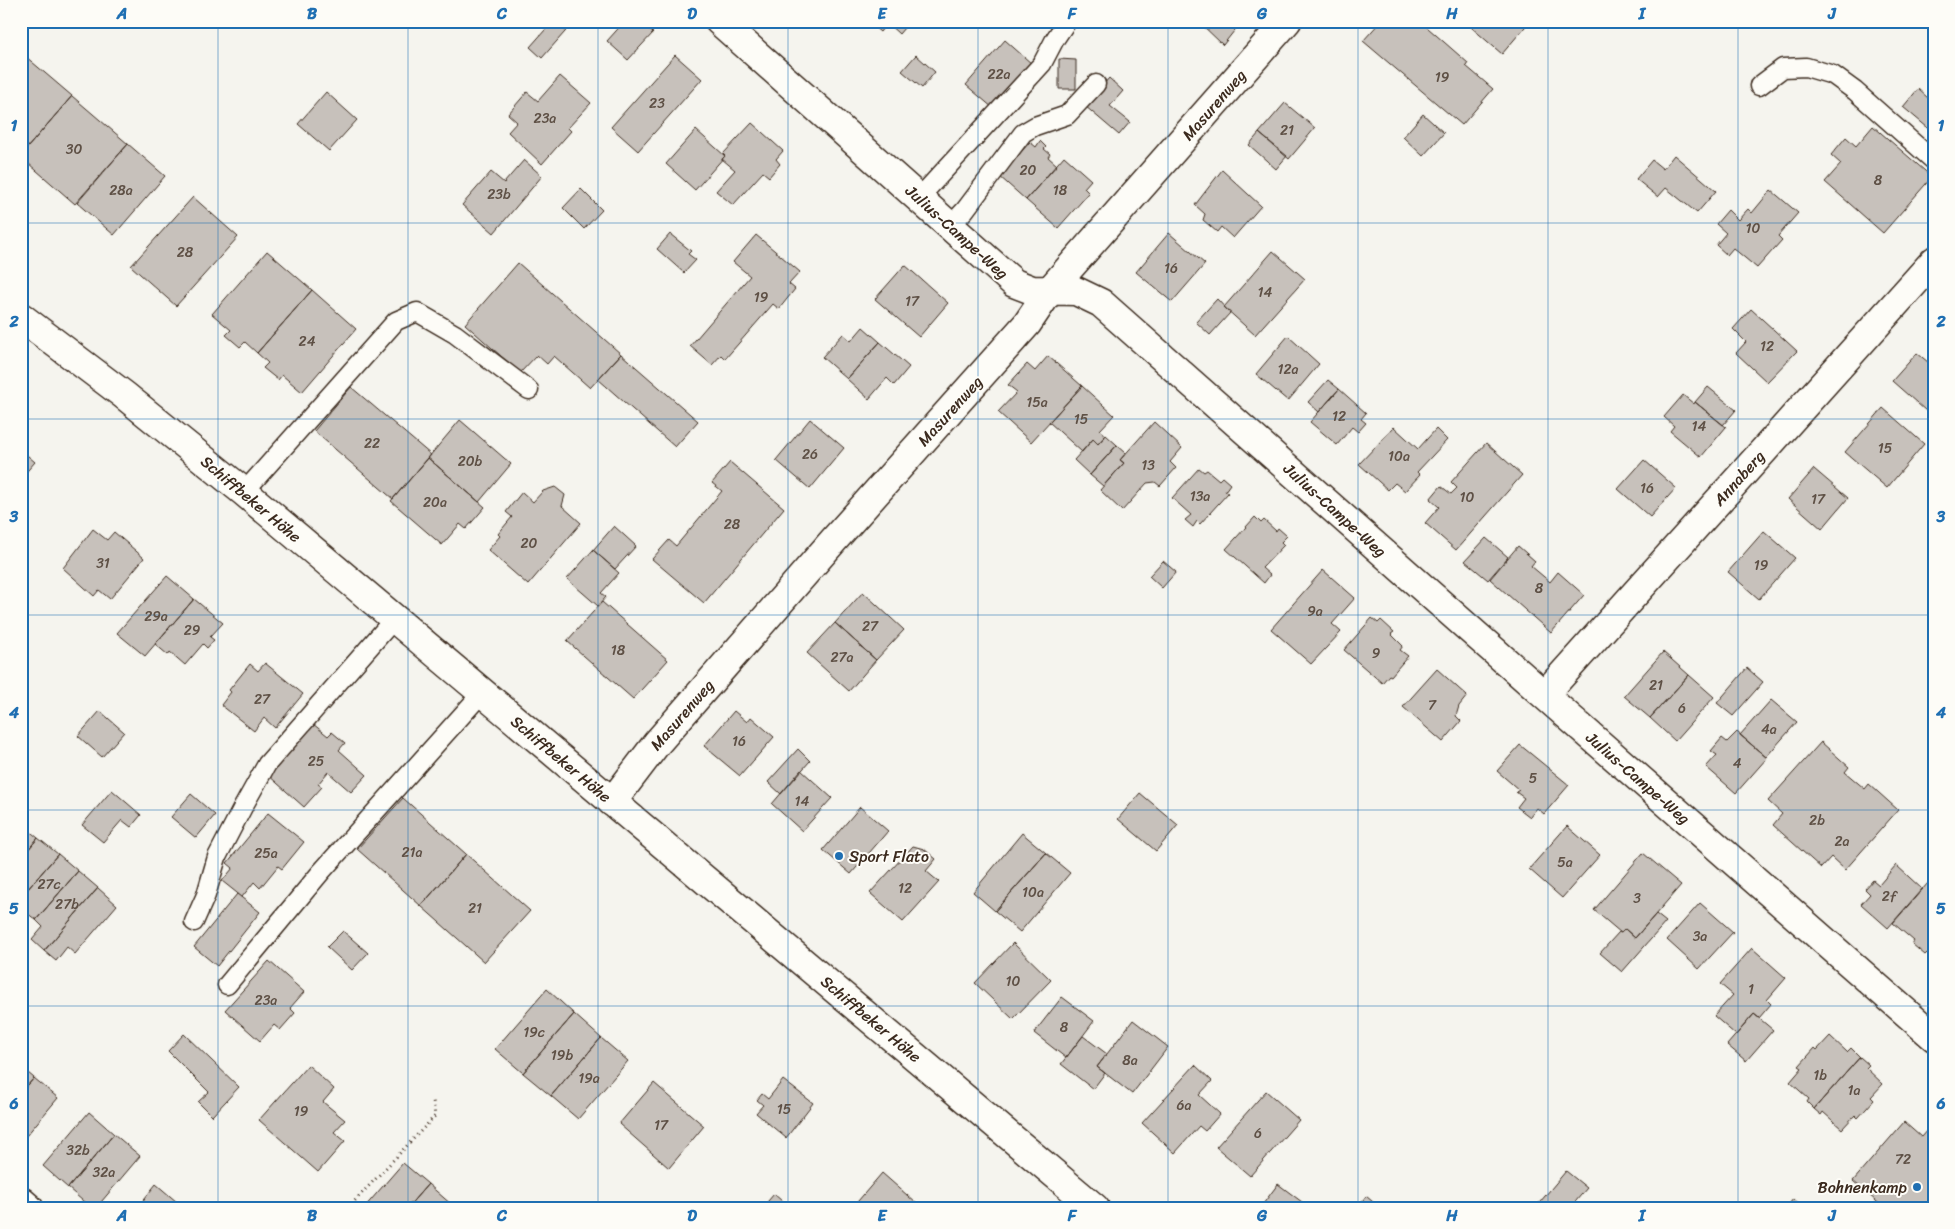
<svg xmlns="http://www.w3.org/2000/svg" width="1955" height="1229" font-family="Sriracha,sans-serif">
<style>
.building{fill:#c7c1bb;stroke:#3b2a1e}
.lines{fill:none;stroke-linecap:round;stroke-linejoin:round}
.service-casing{stroke:#3b2a1e;stroke-width:21}
.minor-casing{stroke:#3b2a1e;stroke-width:31}
.secondary-casing{stroke:#3b2a1e;stroke-width:31}
.path{stroke:#3b2a1e;stroke-width:3;stroke-dasharray:1 4;stroke-linecap:butt}
.service{stroke:#fdfcf7;stroke-width:18}
.minor{stroke:#fdfcf7;stroke-width:28}
.secondary{stroke:#fdfcf7;stroke-width:28}
.grid{fill:none;stroke:#1f6fb2;stroke-width:1;stroke-opacity:0.55}
.poi-dot{fill:#1f6fb2;stroke:#fdfcf7;stroke-width:2}
.labels{text-anchor:middle;dominant-baseline:central;stroke-width:4;stroke-linejoin:round;paint-order:stroke}
.number-label{font-size:14px;fill:#5e5045}
.street-label{font-size:16px;fill:#3b2a1e;stroke:#fdfcf7}
.poi-label{font-size:16px;fill:#3b2a1e;stroke:#fdfcf7;text-anchor:start}
.neatline{fill:none;stroke:#1f6fb2;stroke-width:2}
.grid-label{font-size:16px;text-anchor:middle;font-weight:bold;fill:#1f6fb2}
</style>
<rect width="100%" height="100%" fill="#f5f4ee"/>
<filter id="ink" filterUnits="userSpaceOnUse"><feTurbulence type="fractalNoise" baseFrequency=".02" numOctaves="2"/><feDisplacementMap in="SourceGraphic" scale="10" xChannelSelector="R" yChannelSelector="G"/><feConvolveMatrix kernelMatrix="1 2 1 2 8 2 1 2 1" color-interpolation-filters="sRGB"/></filter>
<g filter="url(#ink)">
<path class="building" d="M553,21H570L572,24L542,58L530,47Z
M625,21H640L653,33L628,60L607,41Z
M867,21H910L899,34L887,23L880,32Z
M1198,21H1242L1223,45Z
M1381,21H1420L1468,63L1466,66L1493,89L1462,125L1363,41Z
M1464,21H1530L1502,54Z
M1005,40L1032,64L993,108L966,85Z
M675,55L702,79L638,151L611,127Z
M916,55L935,72L922,88L902,71Z
M25,56L72,96L21,155V60Z
M1059,59L1076,60V89H1059Z
M560,76L591,103L568,128L571,131L542,164L508,132L517,122L508,114L527,92L538,101Z
M1109,78L1123,91L1110,106L1130,122L1119,135L1085,106Z
M1918,89L1928,98L1934,91V133L1903,107Z
M326,92L357,120L329,151L298,124Z
M72,96L128,144L75,204L21,157V155Z
M1285,103L1315,128L1289,159L1259,133Z
M1423,114L1444,133L1423,156L1403,137Z
M752,123L783,151L776,159L780,164L769,177L763,172L733,205L716,191L735,170L722,159L725,156L723,154Z
M1873,126L1932,177L1883,233L1825,182L1841,164L1831,155L1846,137L1856,146Z
M696,130L725,156L695,190L666,164Z
M1259,133L1287,156L1276,169L1249,145Z
M1040,141L1046,147L1044,149L1050,154L1048,157L1057,165L1026,200L999,176L1030,142L1036,147Z
M128,144L165,176L114,235L77,203Z
M1674,155L1716,191L1697,213L1666,188L1658,197L1636,179L1652,160L1663,169Z
M1064,156L1091,180L1084,188L1089,193L1058,228L1026,200Z
M524,160L542,176L494,233L462,205L491,172L504,183Z
M1222,170L1261,206L1233,238L1221,227L1217,232L1203,220L1205,214L1195,205Z
M581,189L602,210L584,229L563,208Z
M1771,190L1798,213L1778,236L1782,240L1757,268L1733,248L1727,255L1716,245L1726,233L1716,224L1728,210L1738,220L1748,209L1752,213Z
M193,197L238,237L176,306L131,266Z
M1169,233L1205,264L1172,302L1136,272Z
M670,234L691,251L688,254L696,260L684,273L657,249Z
M756,235L800,272L789,284L795,289L779,309L773,304L725,359L721,355L712,365L690,346L750,276L733,262Z
M267,251L312,290L257,353L245,342L240,347L226,335L231,330L212,314Z
M1273,251L1305,279L1255,335L1224,307Z
M518,263L621,354L590,388L554,356L547,364L537,355L520,373L465,324Z
M905,265L948,303L919,337L875,299Z
M312,290L356,329L302,392L282,375L278,380L263,368L268,363L257,353Z
M1217,299L1230,313L1210,335L1196,322Z
M1751,309L1797,351L1767,382L1736,353L1746,342L1733,329Z
M863,327L880,342L847,379L822,357L843,334L851,341Z
M1288,336L1319,364L1288,401L1256,374Z
M880,342L909,367L894,385L887,378L869,399L847,379Z
M1917,353L1934,367V418L1892,381Z
M621,354L698,421L675,447L598,379Z
M1048,356L1082,386L1031,442L998,412L1017,392L1008,385L1027,364L1035,371Z
M1328,380L1339,389L1319,412L1308,402Z
M1082,386L1114,415L1100,430L1106,435L1098,444L1093,439L1082,452L1049,422Z
M351,387L431,455L393,499L314,431Z
M1708,387L1736,410L1723,425L1695,402Z
M1339,389L1366,413L1361,419L1366,423L1358,432L1352,427L1337,445L1310,422Z
M1683,395L1694,404L1695,402L1726,427L1701,457L1670,431L1674,426L1664,417Z
M1883,408L1924,444L1887,488L1845,452Z
M810,419L844,448L810,489L776,460Z
M460,420L511,464L479,502L428,458Z
M1154,422L1182,448L1170,462L1176,468L1160,486L1155,482L1147,483L1122,511L1100,490L1124,463L1120,460Z
M1394,427L1418,449L1436,429L1447,440L1417,472L1420,475L1405,491L1395,483L1388,490L1359,464Z
M1106,435L1117,445L1090,475L1074,460L1093,439L1098,444Z
M1486,443L1522,475L1456,550L1425,523L1439,507L1430,499L1441,486L1451,494L1457,488L1451,482Z
M1117,445L1126,453L1120,460L1124,463L1103,486L1090,475Z
M21,450L35,462L21,478Z
M428,458L485,507L466,529L460,524L442,545L391,501Z
M1644,460L1676,488L1650,517L1618,489Z
M730,462L784,508L704,603L652,559L669,540L676,546L722,491L712,483Z
M1199,468L1204,472L1207,470L1219,480L1222,477L1230,484L1225,491L1228,493L1200,524L1197,521L1193,527L1185,520L1191,515L1172,498Z
M1814,469L1848,498L1822,529L1788,499Z
M555,487L565,495L562,506L581,523L528,585L488,550L500,536L498,534L512,517L506,512L522,492L533,502L543,491Z
M1255,517L1261,523L1264,520L1276,531L1278,528L1287,536L1281,542L1284,545L1262,568L1270,575L1264,583L1226,549Z
M614,526L636,546L615,569L593,550Z
M93,529L107,540L114,532L144,558L110,599L99,590L94,596L63,568Z
M1764,531L1795,558L1759,599L1728,572Z
M1486,538L1508,557L1488,580L1465,561Z
M1518,546L1535,561L1531,566L1550,582L1558,572L1584,595L1551,633L1490,579Z
M593,550L619,573L601,593L606,597L598,606L567,579Z
M1163,561L1176,572L1162,588L1149,576Z
M1323,570L1355,598L1332,624L1341,632L1311,664L1271,629Z
M167,576L194,599L145,656L117,633Z
M863,592L904,630L876,660L835,623Z
M194,599L223,623L210,637L214,640L207,648L203,644L185,665L170,652L168,655L155,644Z
M602,602L668,660L633,699L567,641Z
M1372,618L1378,623L1381,620L1394,632L1391,634L1403,646L1400,650L1408,656L1391,676L1389,675L1382,683L1344,650Z
M835,623L876,660L849,691L807,653Z
M1663,652L1689,675L1650,718L1624,696Z
M265,663L303,694L275,728L264,718L254,731L221,705L231,692L229,690L250,664L258,671Z
M1747,668L1763,682L1733,716L1717,703Z
M1437,669L1467,696L1459,706L1456,716L1461,721L1443,742L1403,707Z
M1689,675L1714,697L1675,741L1650,718Z
M1771,700L1797,722L1766,757L1740,735Z
M100,711L124,732L102,757L78,736Z
M734,711L747,722L751,717L774,737L740,776L704,746Z
M313,724L328,736L332,732L345,743L339,750L367,775L351,792L328,772L318,784L322,787L304,807L268,775Z
M1737,732L1767,758L1736,793L1706,767L1717,755L1711,751L1722,738L1727,742Z
M1821,742L1849,767L1845,772L1865,789L1869,784L1898,810L1845,870L1831,857L1821,868L1773,825L1782,814L1768,801Z
M1520,745L1569,785L1544,814L1537,808L1530,817L1517,807L1524,798L1516,792L1519,790L1497,771Z
M798,749L810,761L781,794L768,782Z
M801,770L832,798L802,831L772,804Z
M112,790L141,815L131,827L122,820L103,842L82,825Z
M1140,793L1178,825L1156,851L1118,819Z
M191,794L215,815L196,838L171,817Z
M403,798L466,854L421,906L357,849Z
M860,807L888,831L851,874L823,850Z
M268,813L304,842L282,869L278,866L260,888L254,882L242,897L222,881L233,868L227,863Z
M21,824L38,838L21,858Z
M1567,826L1600,855L1562,898L1529,869Z
M1022,833L1046,853L995,911L973,892Z
M38,838L58,854L21,897V858Z
M913,846L924,849L936,859L926,871L939,882L903,922L870,893Z
M1046,853L1070,873L1020,932L995,911Z
M1643,853L1681,885L1635,938L1625,929L1621,933L1594,910Z
M58,854L78,871L36,920L27,913L21,919V897Z
M466,854L530,911L484,962L421,906Z
M1896,865L1922,889L1888,928L1861,904L1870,894L1865,889L1873,880L1879,885Z
M78,871L98,888L44,951L32,940L43,927L36,920Z
M1928,883L1934,888V960L1927,953L1925,955L1912,944L1914,941L1893,923Z
M98,888L117,905L75,954L67,947L56,961L44,951Z
M237,894L260,912L217,966L194,947Z
M1700,903L1733,932L1699,969L1667,940Z
M1656,914L1666,922L1622,972L1600,953L1619,932L1621,933L1625,929L1635,938Z
M343,931L368,953L352,970L327,947Z
M1013,943L1051,980L1013,1019L975,983Z
M1752,948L1786,978L1767,1000L1771,1004L1759,1018L1754,1014L1736,1035L1714,1016L1733,995L1720,984Z
M269,961L304,992L290,1008L295,1013L280,1030L274,1025L260,1041L225,1010Z
M547,989L574,1014L523,1073L495,1049Z
M1062,997L1094,1021L1066,1058L1034,1033Z
M574,1014L601,1038L551,1096L523,1073Z
M1754,1014L1773,1030L1746,1061L1727,1045Z
M1133,1020L1168,1047L1132,1094L1097,1067Z
M184,1034L239,1087L212,1116L198,1102L209,1092L168,1051Z
M1083,1036L1107,1054L1097,1067L1105,1073L1093,1089L1061,1064Z
M1830,1036L1847,1052L1851,1048L1860,1057L1814,1109L1807,1102L1809,1099L1790,1082L1802,1068L1799,1066L1815,1048L1817,1050Z
M601,1038L628,1061L578,1119L551,1096Z
M1860,1057L1869,1065L1866,1068L1883,1084L1871,1097L1874,1100L1858,1118L1855,1115L1842,1129L1823,1112L1821,1115L1814,1109Z
M308,1065L334,1089L323,1102L345,1120L334,1132L345,1141L318,1172L259,1120Z
M1195,1065L1212,1081L1199,1095L1220,1114L1205,1131L1199,1126L1175,1153L1142,1123Z
M21,1067L34,1078L21,1093Z
M34,1078L58,1098L21,1142V1093Z
M783,1080L813,1103L786,1138L756,1113L763,1105L757,1100L762,1094L768,1099Z
M654,1083L704,1126L669,1168L619,1124Z
M1266,1091L1299,1120L1250,1176L1216,1147Z
M89,1112L114,1134L68,1188L43,1166Z
M1904,1122L1921,1137L1934,1122V1208H1884L1853,1181Z
M114,1134L140,1156L96,1208H91L68,1188Z
M403,1163L428,1184L407,1208H364Z
M1566,1171L1587,1188L1570,1208H1535Z
M882,1173L916,1203L911,1208H852Z
M156,1184L184,1208H137Z
M428,1184L452,1205L449,1208H407Z
M1278,1184L1306,1205L1304,1208H1260Z
M774,1194L790,1208H762Z
M1366,1196L1380,1208H1357Z
M1793,1199L1803,1208H1786Z"/>
<g class="lines">
<defs>
<path id="service" d="M1759,86L1783,68L1806,67L1833,75L1855,91L1934,161
M919,198L1042,64L1055,39L1067,21
M950,226L965,210L1023,133L1035,126L1067,115L1096,84
M244,492L396,321L417,312L455,334L529,390
M194,922L206,895L217,857L243,807L267,764L394,619
M227,985L321,872L482,693"/>
<path id="minor" d="M719,21L1014,283L1032,290L1076,291L1101,303L1544,695L1934,1037
M1544,695L1934,261
M612,802L657,743L833,541L1027,324L1050,290L1287,21
M21,1201L29,1208"/>
<path id="secondary" d="M21,317L124,395L244,492L1095,1208"/>
</defs>
<use href="#service" class="service-casing"/>
<use href="#minor" class="minor-casing"/>
<use href="#secondary" class="secondary-casing"/>
<path class="path" d="M348,1208L435,1116L433,1100"/>
<use href="#service" class="service"/>
<use href="#minor" class="minor"/>
<use href="#secondary" class="secondary"/>
</g>
</g>
<path class="grid" d="M218,21V1208M408,21V1208M598,21V1208M788,21V1208M978,21V1208M1168,21V1208M1358,21V1208M1548,21V1208M1738,21V1208M21,223H1934M21,419H1934M21,615H1934M21,810H1934M21,1006H1934"/>
<g class="poi-dot">
<circle cx="839" cy="856" r="5"/>
<circle cx="1917" cy="1187" r="5"/>
</g>
<g class="labels">
<g class="number-label">
<text x="999" y="74">22a</text>
<text x="1442" y="77">19</text>
<text x="657" y="103">23</text>
<text x="545" y="118">23a</text>
<text x="1287" y="130">21</text>
<text x="74" y="149">30</text>
<text x="1028" y="170">20</text>
<text x="1878" y="180">8</text>
<text x="121" y="190">28a</text>
<text x="1060" y="190">18</text>
<text x="499" y="194">23b</text>
<text x="1753" y="228">10</text>
<text x="185" y="252">28</text>
<text x="1171" y="268">16</text>
<text x="1265" y="292">14</text>
<text x="761" y="297">19</text>
<text x="912" y="301">17</text>
<text x="307" y="341">24</text>
<text x="1767" y="346">12</text>
<text x="1288" y="369">12a</text>
<text x="1037" y="402">15a</text>
<text x="1339" y="416">12</text>
<text x="1081" y="419">15</text>
<text x="1699" y="426">14</text>
<text x="372" y="443">22</text>
<text x="1885" y="448">15</text>
<text x="810" y="454">26</text>
<text x="1399" y="456">10a</text>
<text x="470" y="461">20b</text>
<text x="1148" y="465">13</text>
<text x="1647" y="488">16</text>
<text x="1200" y="496">13a</text>
<text x="1467" y="497">10</text>
<text x="1818" y="499">17</text>
<text x="435" y="502">20a</text>
<text x="732" y="524">28</text>
<text x="529" y="543">20</text>
<text x="103" y="563">31</text>
<text x="1761" y="565">19</text>
<text x="1539" y="588">8</text>
<text x="1315" y="611">9a</text>
<text x="156" y="616">29a</text>
<text x="870" y="626">27</text>
<text x="192" y="630">29</text>
<text x="618" y="650">18</text>
<text x="1376" y="653">9</text>
<text x="842" y="657">27a</text>
<text x="1656" y="685">21</text>
<text x="262" y="699">27</text>
<text x="1432" y="705">7</text>
<text x="1682" y="708">6</text>
<text x="1769" y="729">4a</text>
<text x="739" y="741">16</text>
<text x="316" y="761">25</text>
<text x="1737" y="763">4</text>
<text x="1533" y="778">5</text>
<text x="802" y="801">14</text>
<text x="1817" y="820">2b</text>
<text x="1842" y="841">2a</text>
<text x="412" y="852">21a</text>
<text x="266" y="853">25a</text>
<text x="1565" y="862">5a</text>
<text x="49" y="884">27c</text>
<text x="905" y="888">12</text>
<text x="1033" y="892">10a</text>
<text x="1889" y="896">2f</text>
<text x="1637" y="898">3</text>
<text x="67" y="904">27b</text>
<text x="475" y="908">21</text>
<text x="1700" y="936">3a</text>
<text x="1013" y="981">10</text>
<text x="1751" y="989">1</text>
<text x="266" y="1000">23a</text>
<text x="1064" y="1027">8</text>
<text x="534" y="1032">19c</text>
<text x="562" y="1055">19b</text>
<text x="1130" y="1060">8a</text>
<text x="1820" y="1075">1b</text>
<text x="589" y="1078">19a</text>
<text x="1854" y="1090">1a</text>
<text x="1184" y="1105">6a</text>
<text x="784" y="1109">15</text>
<text x="301" y="1111">19</text>
<text x="661" y="1125">17</text>
<text x="1258" y="1133">6</text>
<text x="78" y="1150">32b</text>
<text x="1903" y="1159">72</text>
<text x="104" y="1172">32a</text>
</g>
<g class="street-label">
<text transform="translate(1214 105) rotate(-49)">Masurenweg</text>
<text transform="translate(957 232) rotate(42)">Julius-Campe-Weg</text>
<text transform="translate(950 411) rotate(-48)">Masurenweg</text>
<text transform="translate(1739 478) rotate(-48)">Annaberg</text>
<text transform="translate(251 499) rotate(40)">Schiffbeker Höhe</text>
<text transform="translate(1335 510) rotate(42)">Julius-Campe-Weg</text>
<text transform="translate(682 715) rotate(-49)">Masurenweg</text>
<text transform="translate(561 759) rotate(40)">Schiffbeker Höhe</text>
<text transform="translate(1638 778) rotate(41)">Julius-Campe-Weg</text>
<text transform="translate(871 1019) rotate(40)">Schiffbeker Höhe</text>
</g>
<g class="poi-label">
<text x="849" y="856">Sport Flato</text>
<text x="1907" y="1187" text-anchor="end">Bohnenkamp</text>
</g>
</g>
<rect width="1955" height="1229" fill="none" stroke="#fdfcf7" stroke-width="55"/>
<rect x="28" y="28" width="1900" height="1174" class="neatline"/>
<g class="grid-label">
<text x="122" y="19">A</text>
<text x="312" y="19">B</text>
<text x="502" y="19">C</text>
<text x="692" y="19">D</text>
<text x="882" y="19">E</text>
<text x="1072" y="19">F</text>
<text x="1262" y="19">G</text>
<text x="1452" y="19">H</text>
<text x="1642" y="19">I</text>
<text x="1832" y="19">J</text>
<text x="14" y="131">1</text>
<text x="1941" y="131">1</text>
<text x="14" y="327">2</text>
<text x="1941" y="327">2</text>
<text x="14" y="522">3</text>
<text x="1941" y="522">3</text>
<text x="14" y="718">4</text>
<text x="1941" y="718">4</text>
<text x="14" y="914">5</text>
<text x="1941" y="914">5</text>
<text x="14" y="1109">6</text>
<text x="1941" y="1109">6</text>
<text x="122" y="1221">A</text>
<text x="312" y="1221">B</text>
<text x="502" y="1221">C</text>
<text x="692" y="1221">D</text>
<text x="882" y="1221">E</text>
<text x="1072" y="1221">F</text>
<text x="1262" y="1221">G</text>
<text x="1452" y="1221">H</text>
<text x="1642" y="1221">I</text>
<text x="1832" y="1221">J</text>
</g>
</svg>
